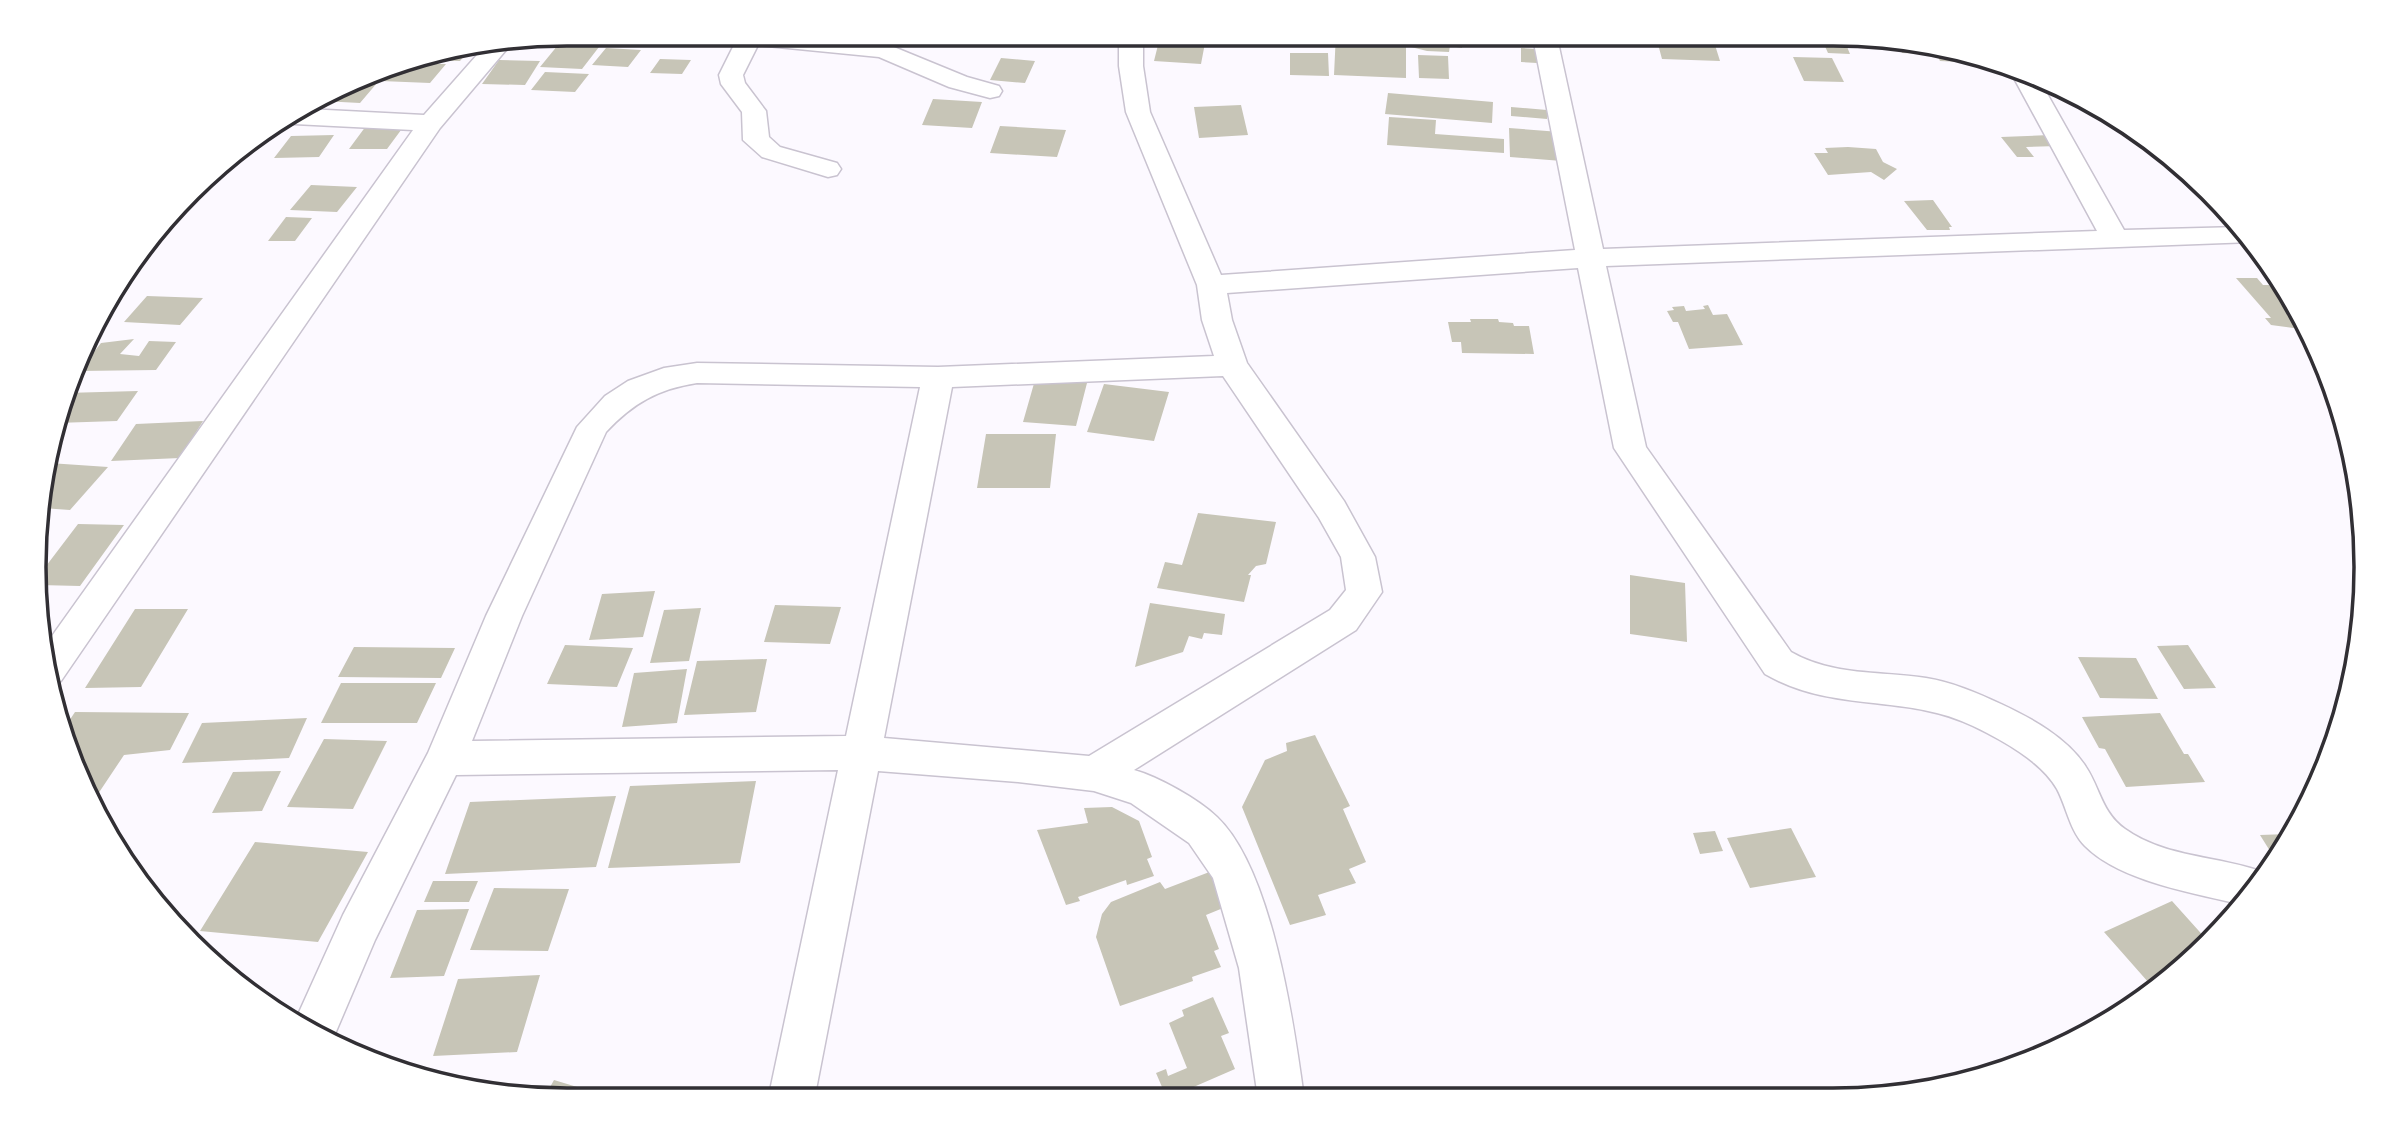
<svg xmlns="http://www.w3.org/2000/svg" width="2399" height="1134" font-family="'Work Sans',sans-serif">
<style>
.building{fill:#c7c5b7}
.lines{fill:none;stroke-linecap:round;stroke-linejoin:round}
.minor-casing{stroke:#c9c3d0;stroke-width:3}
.minor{fill:#fff;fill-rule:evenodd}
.rim{fill:none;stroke:#312f34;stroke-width:3.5}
</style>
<rect width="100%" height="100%" fill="#fcf9ff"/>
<path class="building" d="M607,33H644L639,40L603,39Z
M1336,33L1406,34V78L1334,75Z
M1490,33H1525L1524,39Z
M1655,33H1718L1721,45H1715L1720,61L1662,59Z
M1413,35L1463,40L1462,48L1450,46L1449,52L1427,51L1411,47Z
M1159,41L1205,43L1201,64L1154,61Z
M1823,42H1845L1850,54L1828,53Z
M1931,43L1943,46L1947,52L1967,53L2000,64L1940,61Z
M1898,44L1920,45L1924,54L1902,53Z
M558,45L599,47L582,69L540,67Z
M606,48L641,50L628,67L592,65Z
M1521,48L1536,49L1537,63L1521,62Z
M470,49L460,61L412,60V59Z
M1290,53H1328L1329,76L1290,75Z
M1418,55L1448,56L1449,79L1419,78Z
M1793,57L1832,58L1844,82L1804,81Z
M1001,58L1035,61L1025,83L990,80Z
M660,59L691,60L682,74L650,73Z
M499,60L540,61L525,85L482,84Z
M396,63L446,64L430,83L381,81Z
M545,72L589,74L575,92L531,90Z
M356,83H377L360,103L322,101Z
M1388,93L1493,102L1492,123L1385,114Z
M933,99L982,102L972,128L922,125Z
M1241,105L1248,135L1199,138L1194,107Z
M1511,107L1547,110V119L1511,116Z
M1389,117L1436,120L1435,134L1504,139V153L1387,145Z
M366,126H404L387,149H349Z
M1000,126L1066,130L1057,157L990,153Z
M1509,128L1560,132L1562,161L1510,157Z
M334,135L319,157L274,158L291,136Z
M2050,135L2058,146L2026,147L2034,157H2017L2001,137Z
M1848,147L1876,149L1883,162L1897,169L1884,180L1871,172L1828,175L1814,153H1828L1825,148Z
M311,185L357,187L337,212L290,210Z
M1933,200L1952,227H1949L1950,230H1927L1904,201Z
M286,217L312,218L295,241H268Z
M2236,278H2257L2263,285H2269L2272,288H2285L2308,330L2271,325L2265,318H2271Z
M147,296L203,298L180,325L124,322Z
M1708,305L1713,315L1727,314L1743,345L1689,349L1678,322H1673L1667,311L1674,310L1672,307L1684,306L1686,311L1705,309L1703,306Z
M1470,319H1498L1499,322L1513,323L1514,326H1529L1534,354L1462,353L1461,342H1452L1448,322H1471Z
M134,339L120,354L139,356L149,341L176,342L156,370L79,371L101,343Z
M1035,380L1087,383L1076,426L1023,422Z
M1104,384L1169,392L1154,441L1087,432Z
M138,391L117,421L56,423L65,393Z
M203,421L180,458L111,461L136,424Z
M986,434H1056L1050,488H977Z
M49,463L108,467L70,510L42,508L43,469Z
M1198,513L1276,522L1266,564L1256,566L1248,575H1251L1244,602L1157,588L1165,562L1182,565Z
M78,524L124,525L80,586L39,585L40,574Z
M1630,575L1685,583L1687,642L1630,634Z
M655,591L643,637L589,640L602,594Z
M1150,603L1225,614L1222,635L1204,633L1202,639L1189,636L1183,652L1135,667Z
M775,605L841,607L830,644L764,642Z
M701,608L689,661L650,663L664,610Z
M135,609H188L141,687L85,688Z
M565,645L633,648L617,687L547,684Z
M2188,645L2216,688L2184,689L2157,646Z
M354,647L455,648L441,678L338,677Z
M2078,657L2136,658L2158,699L2100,698Z
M767,659L756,712L684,715L697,661Z
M687,669L677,723L622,727L634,673Z
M341,683H436L417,723H321Z
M75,712L189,713L170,750L124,755L90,806L65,727Z
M2160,713L2184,754H2188L2205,782L2126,787L2105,749L2099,748L2082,717Z
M307,718L289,758L182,763L202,723Z
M1315,735L1350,806L1343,809L1366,862L1349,869L1356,883L1318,895L1326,915L1290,925L1242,807L1265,760L1287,751L1286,743Z
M324,739L387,741L353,809L287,807Z
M281,771L262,811L212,813L233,772Z
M756,781L740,863L608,868L630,786Z
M616,796L596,867L445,874L470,802Z
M1112,807L1139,821L1152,857L1147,859L1154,876L1127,885L1126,880L1078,897L1080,901L1066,905L1037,830L1088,823L1084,808Z
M1791,828L1816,877L1750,888L1727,838Z
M1715,831L1723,851L1700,854L1693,833Z
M2289,834L2275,859L2260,835Z
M255,842L368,852L318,942L200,931Z
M1212,871L1228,906L1206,915L1219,949L1214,951L1221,967L1192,977L1193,981L1120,1006L1096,937L1102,914L1111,902L1160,882L1165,889Z
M433,881H478L469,902H424Z
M494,888L569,889L548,951L470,950Z
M2172,901L2207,940L2156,991L2104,932Z
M469,909L444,976L390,978L417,910Z
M540,975L517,1052L433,1056L458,979Z
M1213,997L1229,1033L1221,1036L1235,1069L1166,1099H1152L1149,1093L1162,1087L1156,1073L1166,1069L1168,1076L1187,1068L1169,1023L1184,1016L1182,1010Z
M554,1080L597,1093L593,1101L544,1098Z"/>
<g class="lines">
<defs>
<path id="minor" d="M740,33H784L884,43L967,77L999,86L1002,91L999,96L990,98L949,87L879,57L758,45L743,75L745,83L766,111L769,137L780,147L837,163L841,169L837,175L828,177L762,157L743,140L742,112L721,84L719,75Z
M1119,33H1143V66L1150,112L1221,275L1575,250L1532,33H1556L1603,249L2097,231L2009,69L2011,66L2036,74L2124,230L2240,227L2252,242L1606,266L1646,447L1791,652C1833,676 1880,671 1926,678C1952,682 1977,693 2001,704C2031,718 2068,738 2086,767C2100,788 2102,813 2125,829C2165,858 2221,856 2266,873L2256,892L2243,905C2195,893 2121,882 2085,846C2070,831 2067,808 2057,789C2041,761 2002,740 1973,726C1905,693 1834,714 1765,674L1614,448L1578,268L1227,293L1232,320L1247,363L1344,501L1375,557L1382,592L1356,630L1134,770C1159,777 1198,799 1217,817C1272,869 1294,1024 1304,1098H1258L1239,968L1213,878L1189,843L1131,803L1094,791L1018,782L878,771L814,1100H768L838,770L456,775L375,940L332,1041L296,1019L343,915L428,753L486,616L577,427L605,396L628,381L664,368L697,363L938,367L1214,356L1202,320L1197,285L1126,112L1119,66ZM1223,376L1319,518L1341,557L1346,590L1330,610L1089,756L884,738L952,387ZM697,383L920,387L846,736L472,741L522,616L606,432C633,403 658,389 697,383Z
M508,43L506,50L440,128L61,681L52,684L42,650L413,130L294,124L285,121L307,109L424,115L484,47Z"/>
</defs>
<use href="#minor" class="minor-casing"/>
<use href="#minor" class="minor"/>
</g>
<path d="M0 0H2399V1134H0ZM567 46H1833A521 521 0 0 1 2354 567V567A521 521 0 0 1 1833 1088H567A521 521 0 0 1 46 567V567A521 521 0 0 1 567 46Z" fill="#fff" fill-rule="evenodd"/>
<path class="rim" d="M567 46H1833A521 521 0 0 1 2354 567V567A521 521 0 0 1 1833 1088H567A521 521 0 0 1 46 567V567A521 521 0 0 1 567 46Z"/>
</svg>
